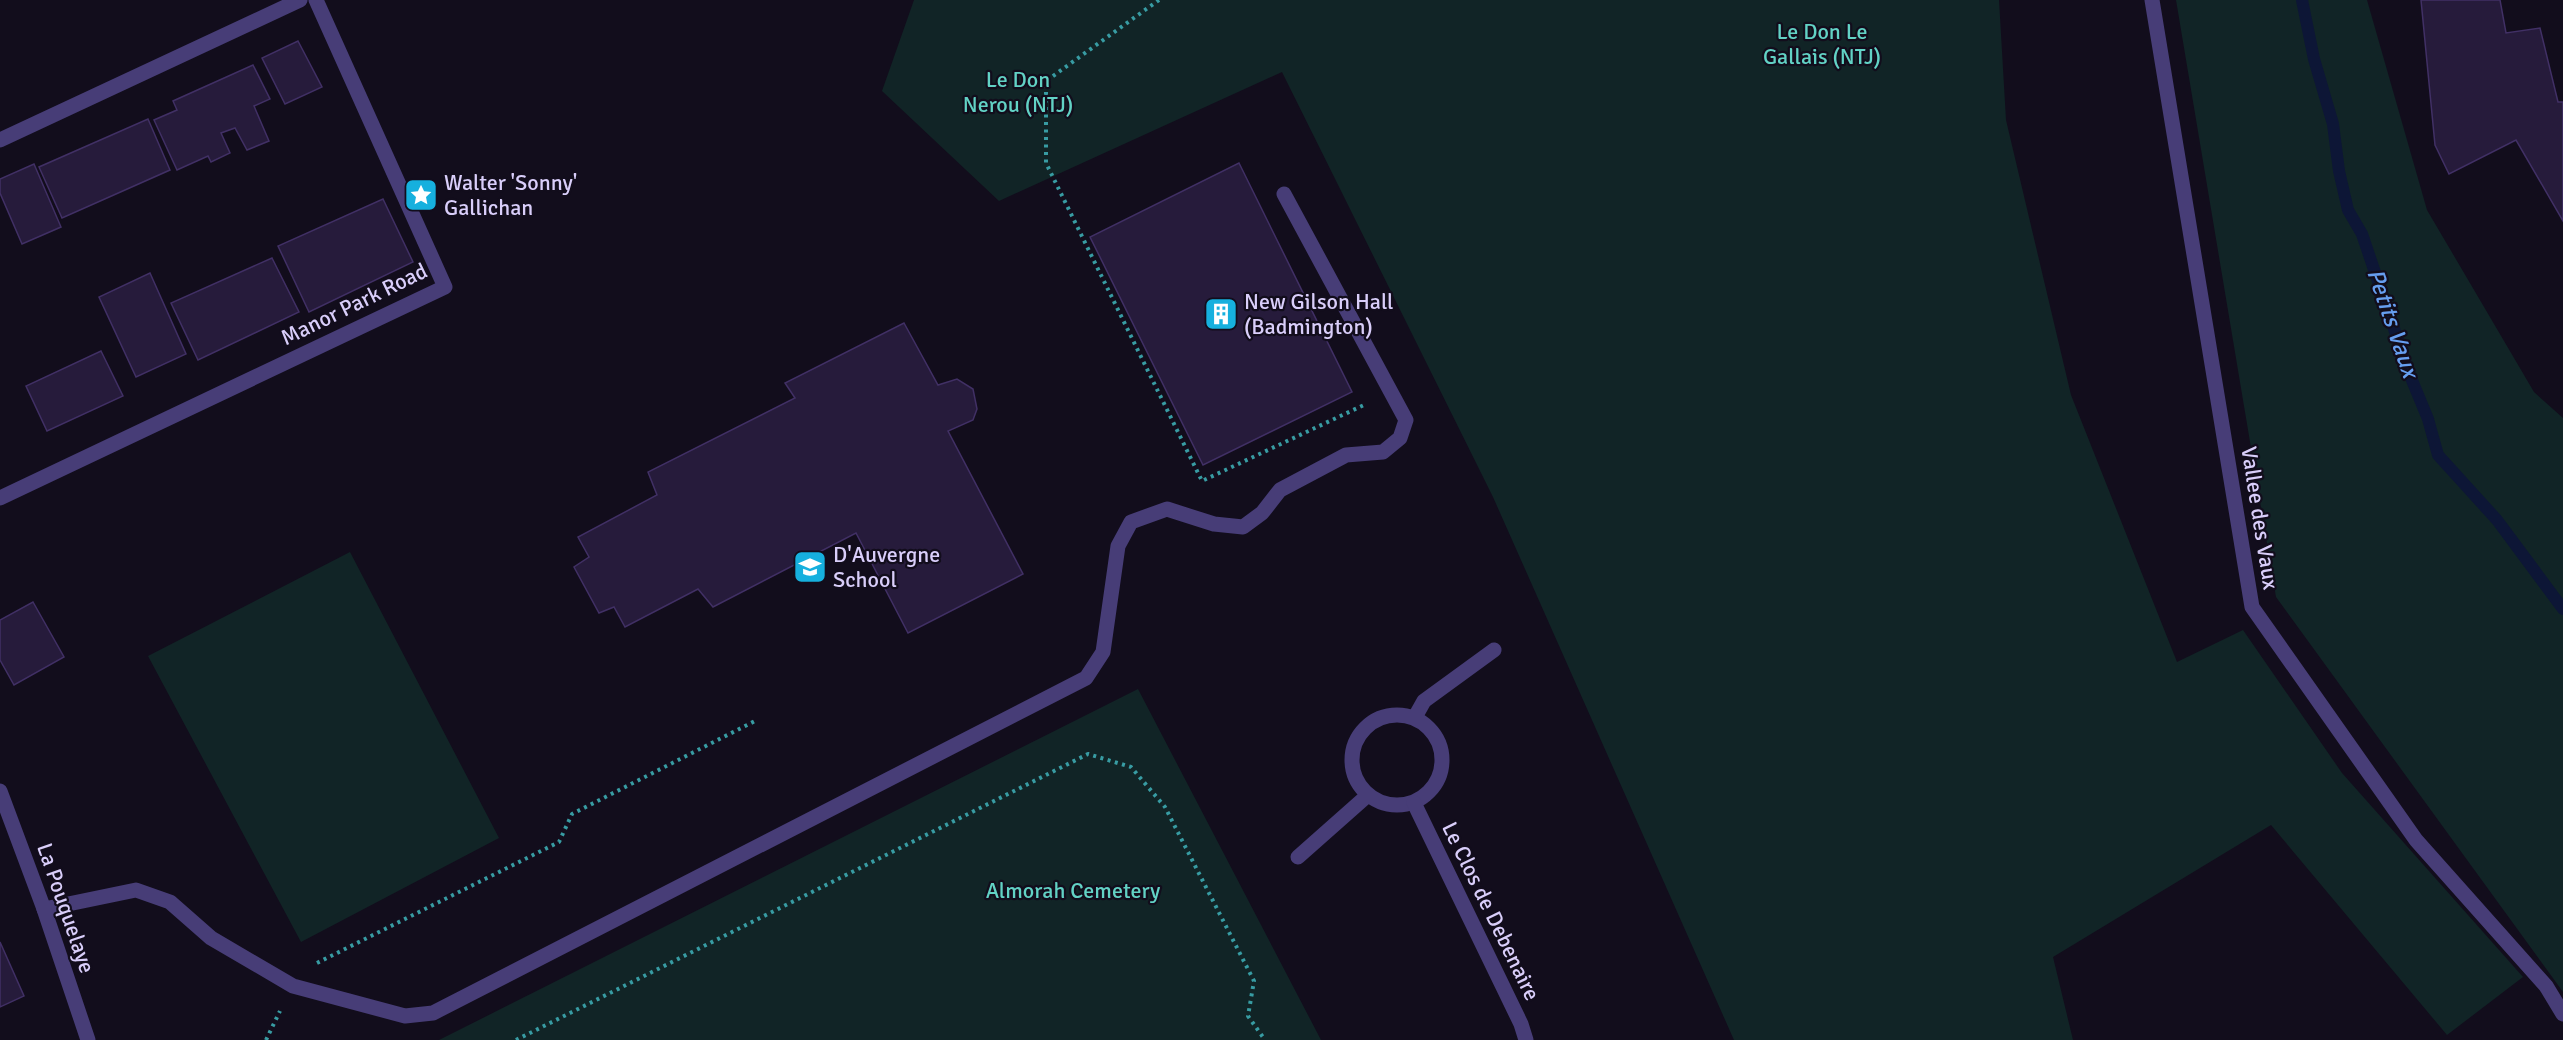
<svg xmlns="http://www.w3.org/2000/svg" width="2563" height="1040" font-family="Signika,sans-serif">
<style>
.green{fill:#112426}
.lines{fill:none;stroke-linecap:round;stroke-linejoin:round}
.stream{stroke:#0d1636;stroke-width:12}
.building{fill:#261b3b;stroke:#413065;stroke-width:1.5}
.path{stroke:#389ca3;stroke-width:4;stroke-dasharray:3 4.5;stroke-linecap:butt}
.lane{stroke:#473d77;stroke-width:15}
.street{stroke:#473d77;stroke-width:15}
.labels{text-anchor:middle;dominant-baseline:central;stroke-width:4.5;stroke-linejoin:round;paint-order:stroke}
.park-label{font-size:22px;fill:#62d2c5;stroke:#120d1c}
.poi-label{font-size:22px;fill:#d9cefa;stroke:#120d1c;text-anchor:start}
.street-label{font-size:22px;fill:#d9cefa;stroke:#120d1c}
.water-label{font-size:24px;font-style:italic;fill:#669ef0;stroke:#120d1c}
</style>
<rect width="100%" height="100%" fill="#120d1c"/>
<path class="green" d="M914,0H1999L2006,120L2071,395L2177,662L2243,630L2342,773L2523,977L2447,1035L2271,825L2053,957L2073,1040H1734L1493,497L1282,72L999,201L882,91Z
M2176,0H2367L2427,210L2534,392L2563,418V992L2276,597Z
M350,552L499,838L301,942L148,656Z
M1138,689L1321,1040H438H439Z"/>
<g class="lines">
<path class="stream" d="M2302,0L2314,59L2333,124L2339,171L2348,210L2362,234L2409,373L2428,419L2438,455L2497,520L2563,609"/>
</g>
<path class="building" d="M2421,0H2500L2506,33L2540,28L2558,102H2563V221L2516,140L2449,174L2435,145Z
M298,41L322,87L285,104L262,58Z
M253,65L270,99L254,106L269,141L247,150L235,128L221,133L230,153L211,162L208,156L177,170L154,120L177,110L173,101Z
M148,119L170,170L62,218L39,167Z
M1239,163L1352,392L1203,465L1090,237Z
M34,164L61,227L22,244L0,193V179Z
M383,199L413,262L309,312L278,246Z
M272,258L299,312L198,360L171,303Z
M150,273L186,354L136,377L99,297Z
M904,323L938,385L957,379L973,389L977,409L973,420L948,431L1023,574L908,633L856,533L713,607L698,589L625,627L614,607L599,613L574,567L589,557L578,537L657,495L648,472L795,398L785,383Z
M101,351L123,396L47,431L26,386Z
M33,602L64,657L14,685L0,660V620Z
M0,942L24,996L0,1007Z"/>
<g class="lines">
<path class="path" d="M1159,0L1046,81V163L1202,481L1366,404
M317,963L559,842L572,814L755,721
M266,1040L280,1011
M516,1040L1088,754L1131,767L1165,807L1254,981L1248,1016L1265,1040"/>
<path class="lane" d="M1352 760a45 45 0 1 1 90 0a45 45 0 1 1-90 0Z
M1415,717L1424,701L1494,650
M1298,857L1368,795
M44,909L136,890L170,902L211,938L293,986L405,1016L433,1013L1086,678L1103,652L1118,546L1131,522L1167,509L1214,524L1243,527L1262,513L1280,490L1346,455L1383,452L1400,438L1406,420L1284,194"/>
<path class="street" d="M2152,0L2252,607L2416,840L2546,986L2563,1014
M0,140L300,0
M0,498L445,287L316,0
M0,791L44,909L88,1040
M1414,803L1521,1024L1526,1040"/>
</g>
<defs>
<symbol id="sight-square" viewBox="-11 -11 22 22"><rect x="-9" y="-9" width="18" height="18" rx="4" fill="#16b0de" stroke="#120d1c"/><path d="M0-6L1.8-2.2L6-1.7L2.9 1.2L3.7 5.4L0 3.3L-3.7 5.4L-2.9 1.2L-6-1.7L-1.8-2.2Z" fill="#fff"/></symbol>
<symbol id="building-square" viewBox="-11 -11 22 22"><rect x="-9" y="-9" width="18" height="18" rx="4" fill="#16b0de" stroke="#120d1c"/><path d="M-4-6H4V6H1V3H-1V6H-4ZM-2.5-4.3h1.7v1.8h-1.7ZM.8-4.3h1.7v1.8H.8ZM-2.5-1h1.7V.8h-1.7ZM.8-1h1.7V.8H.8Z" fill="#fff"/></symbol>
<symbol id="school-square" viewBox="-11 -11 22 22"><rect x="-9" y="-9" width="18" height="18" rx="4" fill="#16b0de" stroke="#120d1c"/><path d="M0-5L7-2L0 1L-7-2ZM-4 1L0 2.5L4 1V4Q0 6-4 4Z" fill="#fff"/></symbol>
</defs>
<g fill-rule="evenodd">
<use href="#sight-square" x="402" y="176" width="38" height="38"/>
<use href="#building-square" x="1202" y="295" width="38" height="38"/>
<use href="#school-square" x="791" y="548" width="38" height="38"/>
</g>
<g class="labels">
<g class="park-label">
<text x="1822" y="31">Le Don Le<tspan x="1822" dy="25">Gallais (NTJ)</tspan></text>
<text x="1018" y="79">Le Don<tspan x="1018" dy="25">Nerou (NTJ)</tspan></text>
<text x="1073" y="890">Almorah Cemetery</text>
</g>
<g class="poi-label">
<text x="444" y="182">Walter 'Sonny'<tspan x="444" dy="25">Gallichan</tspan></text>
<text x="1244" y="301">New Gilson Hall<tspan x="1244" dy="25">(Badmington)</tspan></text>
<text x="833" y="554">D'Auvergne<tspan x="833" dy="25">School</tspan></text>
</g>
<g class="street-label">
<text transform="translate(354 304) rotate(-26)">Manor Park Road</text>
<text transform="translate(2260 518) rotate(81)">Vallee des Vaux</text>
<text transform="translate(66 908) rotate(71)">La Pouquelaye</text>
<text transform="translate(1491 911) rotate(64)">Le Clos de Debenaire</text>
</g>
<g class="water-label">
<text transform="translate(2393 323) rotate(71)">Petits Vaux</text>
</g>
</g>
</svg>
